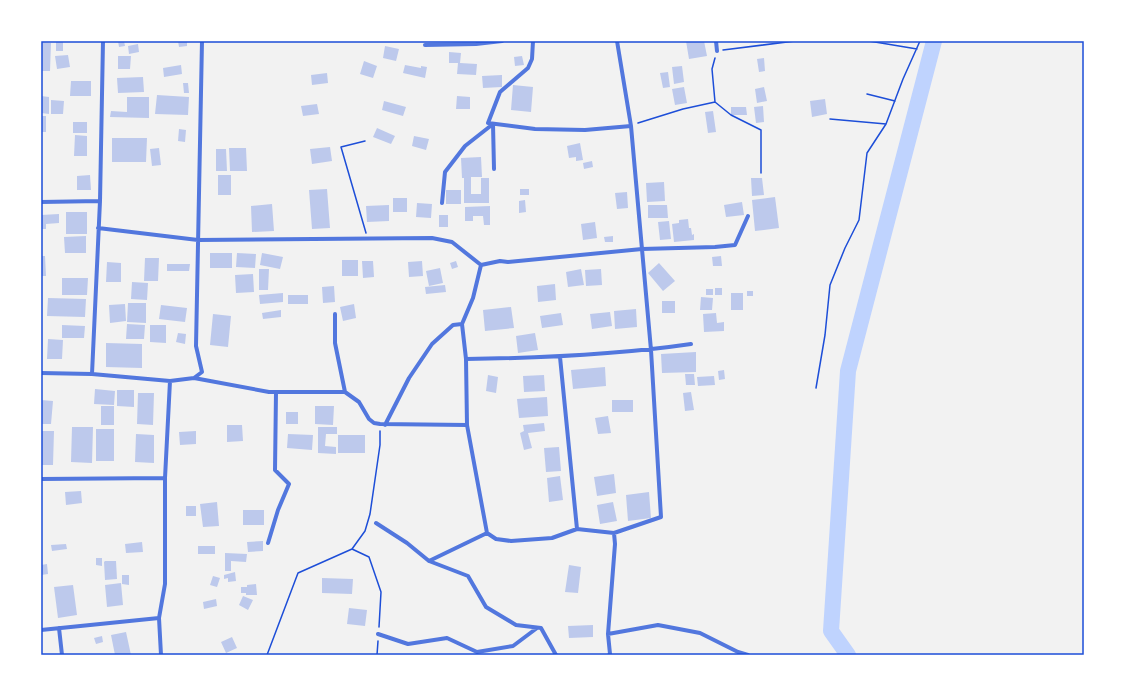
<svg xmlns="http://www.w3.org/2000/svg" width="1125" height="696" font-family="'Sofia Sans Condensed',sans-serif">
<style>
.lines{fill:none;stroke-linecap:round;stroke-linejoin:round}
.river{stroke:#bfd3fe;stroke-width:16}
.building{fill:#bdc9ec}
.path{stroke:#1d4ed8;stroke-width:1.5}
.minor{stroke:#5277de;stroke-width:4}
.neatline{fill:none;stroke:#1d4ed8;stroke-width:1.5}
</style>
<rect width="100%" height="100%" fill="#f2f2f2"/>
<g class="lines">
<path class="river" d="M848,655L831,631L848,371L934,41"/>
</g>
<path class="building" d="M56,41H63V51H56Z
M118,41H124L125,46L119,47Z
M178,41H187V46L179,47Z
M686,41H704L707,56L689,59Z
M41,42L51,43L50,71H41Z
M138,44L139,52L129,54L128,46Z
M385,46L399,49L396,61L383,58Z
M449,52L461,53L460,63L477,64L476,75L457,74L458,63H449Z
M68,55L70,67L57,69L55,56Z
M118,56H131L130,69H118Z
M522,56L524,65L515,66L514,57Z
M764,58L765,71L759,72L757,59Z
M364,61L377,66L373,78L360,74Z
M181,65L182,74L164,77L163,68Z
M405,65L421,68V66L427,67L425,78L403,73Z
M682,66L684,82L674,84L672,67Z
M668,72L670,87L663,88L660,73Z
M327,73L328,83L312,85L311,75Z
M502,75V87L483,88L482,76Z
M143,77L144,92L118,93L117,78Z
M71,81H91V96H70Z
M183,83H188L189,93H184Z
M513,85L533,87L531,112L511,110Z
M684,87L687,103L675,105L672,89Z
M764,87L767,101L757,103L755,89Z
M157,95L189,97L188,115L155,114Z
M41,96L49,97V114L41,113Z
M457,96L470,97V109H456Z
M127,97H149V118L110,117L111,111L127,112Z
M825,99L827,114L812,117L810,101Z
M51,100L64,101L63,114H51Z
M384,101L406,107L403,116L382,110Z
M317,104L319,114L303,116L301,106Z
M763,106L764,122L756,123L754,107Z
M731,107H746L747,115H731Z
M713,111L716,132L708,133L705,112Z
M41,116H46V132H41Z
M73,122H87V133H73Z
M377,128L395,136L391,144L373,137Z
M179,129L186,130L185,142L178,141Z
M75,135L87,136V156H74Z
M414,136L429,139L426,150L412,146Z
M112,138H147L146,162H112Z
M580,143L583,160L576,161V157L569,158L567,146Z
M330,147L332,161L312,164L310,149Z
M159,148L161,165L152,166L150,149Z
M229,148H246L247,171H230Z
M216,149H226L227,171H216Z
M481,157L482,177H471V194H481V178H489V203H464V178H462L461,158Z
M592,161L593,167L584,169L583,163Z
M90,175L91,190H77V176Z
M218,175H231V195H218Z
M751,178H762L764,195L752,196Z
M664,182L665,201L647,202L646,183Z
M327,189L330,228L312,229L309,190Z
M520,189H529V195H520Z
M446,190H461V204H446Z
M627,192L628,208L617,209L615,193Z
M775,197L779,228L755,231L752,200Z
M393,198H407V212H393Z
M525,200L526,212L519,213V201Z
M742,202L744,215L726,217L724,205Z
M417,203L432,204L431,218L416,217Z
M272,204L274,231L252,232L251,206Z
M389,205V221L367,222L366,206Z
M648,205H667L668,218H648Z
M490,206V225H484L483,216H473V221H465V207Z
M66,212H87V234H66Z
M59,214V223L46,224V229H41V215Z
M439,215H448V227H439Z
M688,219L689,228H691L692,235L694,234V240L674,242L672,224L679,223V220Z
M669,221L671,239L660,240L658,222Z
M595,222L597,238L583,240L581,224Z
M86,236V253H65L64,237Z
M613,236V242H605L604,237Z
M210,253H232V268H210Z
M237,253L256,254L255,268L236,267Z
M262,253L283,257L280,269L260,265Z
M41,256H45L46,276H41Z
M721,256L722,266H713L712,257Z
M145,258H159L158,281H144Z
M342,260H358V276H342Z
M362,261H373L374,277L363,278Z
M422,261L423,276L409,277L408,262Z
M456,261L458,267L452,269L450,263Z
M107,262L121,263V282H106Z
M659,263L675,281L663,291L648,273Z
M167,264H190L189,271H167Z
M440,268L443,283L429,286L426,271Z
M259,269H269L268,290H259Z
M581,269L584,285L568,287L566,272Z
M601,269L602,285L586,286L585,270Z
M253,274L254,292L236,293L235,275Z
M62,278H88L87,295H62Z
M132,282L148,283L147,300L131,299Z
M555,284L556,300L538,302L537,286Z
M445,285L446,292L426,294L425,287Z
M334,286L335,302L323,303L322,287Z
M715,288H722V295H715Z
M706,289H713V295H706Z
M747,291H753V296H747Z
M283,293V302L260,304L259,295Z
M731,293H743V310H731Z
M288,295H308V304H288Z
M701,297L713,298L712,310H700Z
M48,298L86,299L85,317L47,316Z
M662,301H675V313H662Z
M128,303H146V323L127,322Z
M125,304L126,321L110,323L109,305Z
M354,304L356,318L343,321L340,307Z
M161,305L187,308L185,322L159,319Z
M511,307L514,328L485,331L483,310Z
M636,309L637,327L615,329L614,311Z
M281,310V317L263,319L262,313Z
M610,312L612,326L592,329L590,314Z
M561,313L563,325L542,328L540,316Z
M716,313L717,323L724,322V331L704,332L703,314Z
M213,314L231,316L228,347L210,345Z
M127,324L145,325L144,339H126Z
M62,325L85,326L84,338H62Z
M150,325H166V343L150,342Z
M178,333L186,334L185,344L176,342Z
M535,333L538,350L518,353L516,336Z
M48,339L63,340L62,359H47Z
M106,343L142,344V368L106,367Z
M696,352V372L662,373L661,354Z
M605,367L606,386L573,389L571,370Z
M724,370L725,379L719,380L718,371Z
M685,374H694L695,385H686Z
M488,375L498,377L496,393L486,391Z
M544,375L545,391L524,392L523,376Z
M714,376L715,385L698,386L697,377Z
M95,389L115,391L114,405L94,404Z
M117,390H134V407L117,406Z
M691,392L694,410L685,411L683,393Z
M138,393H154L153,425L137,424Z
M547,397L548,416L519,418L517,399Z
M41,400L53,401L51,424H41Z
M612,400H633V412H612Z
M101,406H114V425H101Z
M315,406H334L333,425L315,424Z
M286,412H298V424H286Z
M608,416L611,433L598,434L595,418Z
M544,423L545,431L528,433L532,448L524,450L520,433L524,431L523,425Z
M227,425H242L243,441L227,442Z
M72,427H93L92,463L71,462Z
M318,427H337V434H326L325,446L336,447V454L318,453Z
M96,429H114V461H96Z
M41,431H54L53,465H41Z
M196,431V444L180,445L179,432Z
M136,434L154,435V463L135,462Z
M288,434L313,435L312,450L287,448Z
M338,435H365V453H338Z
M559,447L561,471L546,472L544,448Z
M614,474L616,493L597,496L594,477Z
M560,476L563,500L549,502L547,478Z
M81,491L82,503L66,505L65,492Z
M649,492L651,518L628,521L626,495Z
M217,502L219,526L203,527L200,504Z
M613,502L617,521L600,524L597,505Z
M186,506H196V516H186Z
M243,510H264V525H243Z
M263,541V551L248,552L247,542Z
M142,542L143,552L126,553L125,544Z
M66,544L67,549L52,551L51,545Z
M198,546H215V554H198Z
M225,553L247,554L246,562L231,561V571H225Z
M96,558H102V566L96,565Z
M105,561H116L117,579L105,580L104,562Z
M47,564L48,574L41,575V565Z
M569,565L581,567L578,593L565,592Z
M235,572L236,581L228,582V578L224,579V575Z
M122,575H129V585L122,584Z
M213,576L220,578L217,587L210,585Z
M322,578L353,579L352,594L322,593Z
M121,583L123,605L107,607L105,585Z
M256,584L257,595H246V593H241V587H247V585Z
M73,585L77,615L58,618L54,587Z
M243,596L253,600L248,610L239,605Z
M216,599L217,606L204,609L203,602Z
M349,608L367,610L365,626L347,624Z
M593,625V637L569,638L568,626Z
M126,632L131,655H115L111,635Z
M102,636L103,642L96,644L94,638Z
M232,637L237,648L226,653L221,642Z"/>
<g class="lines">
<path class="path" d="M869,41L917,49
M723,50L795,41
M715,58L712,69L715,102L731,115L761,130V173
M867,94L895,101
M830,119L886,124L903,79L920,41
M638,123L683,109L715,102
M365,141L341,147L366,233
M816,388L825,335L830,285L845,248L859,220L867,153L886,124
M379,627L381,592L369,557L352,549L365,531L370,514L380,445V431
M267,655L298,573L352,549
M377,655L378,641"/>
<path class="minor" d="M533,41L532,59L528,68L500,92L488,123L535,129L585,130L631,126
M716,41L717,51
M425,45L476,44L502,41
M493,124L494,169
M41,202L100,201
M442,203L445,172L465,146L493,124
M98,228L198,240L432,238L452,242L481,265L500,261L508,262L642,249L715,247L735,245L748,216
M481,265L473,298L462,324L466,359L467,425L487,533L496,539L511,541L552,538L577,529L614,533L661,517L651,350L631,126L617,41
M335,314V343L345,392
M560,357L577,529
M466,359C541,358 616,355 691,344
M41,373L92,374L170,381L194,378L202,372L196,346L202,41
M92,374L100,201L103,41
M194,378L269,392H345L359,402L369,419L374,423L380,424L467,425
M385,425L409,378L432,344L453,325L462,324
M41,479L165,478
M376,523L407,543L429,561L468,576L486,607L516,625L541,628L556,655
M268,543L278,510L289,484L275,470L276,392
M429,561L487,533
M159,618L161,655
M59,628L62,655
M41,630L159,618L165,584V478L170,381
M378,634L408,644L447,638L477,652L513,646L537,628
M608,634L658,625L700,633L738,652L748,655
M609,655L610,654L608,634L615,544L614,533"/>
</g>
<rect width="1125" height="696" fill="none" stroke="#ffffff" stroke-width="84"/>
<rect x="42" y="42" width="1041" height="612" class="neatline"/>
</svg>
